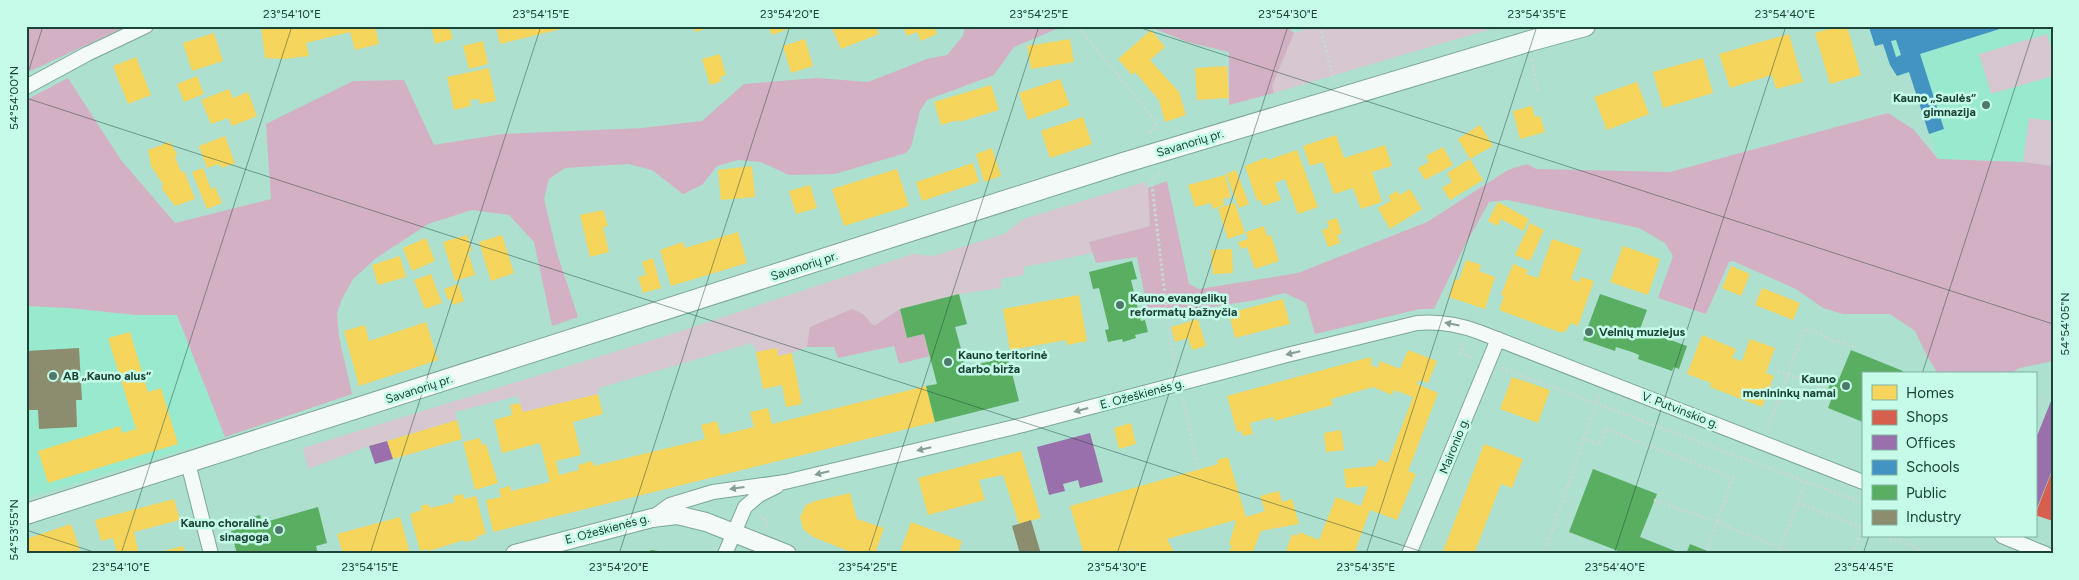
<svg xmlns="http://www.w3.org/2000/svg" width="2079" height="580" font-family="Figtree,sans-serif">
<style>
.built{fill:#98e9ce}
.green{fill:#d6c7d0}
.forest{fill:#d4b0c4}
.homes{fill:#f6d55c}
.shops{fill:#d6604d}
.offices{fill:#9970ab}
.schools{fill:#4393c3;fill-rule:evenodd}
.public{fill:#5aae61}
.industry{fill:#8c8c6e}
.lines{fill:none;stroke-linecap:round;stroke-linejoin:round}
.minor-casing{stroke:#7ca699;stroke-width:16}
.tertiary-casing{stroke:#7ca699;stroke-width:20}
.secondary-casing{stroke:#7ca699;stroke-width:22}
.path{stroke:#c8d8d3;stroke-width:3;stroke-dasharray:2.5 2.5;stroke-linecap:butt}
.minor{stroke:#f3faf8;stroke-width:14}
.tertiary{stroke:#f3faf8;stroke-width:18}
.secondary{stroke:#f3faf8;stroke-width:20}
.oneway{fill:#879e98}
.ticks{fill:none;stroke:#1b4337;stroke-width:1;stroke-opacity:0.45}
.poi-dot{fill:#4e7a6c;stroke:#c5fbe8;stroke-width:2}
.labels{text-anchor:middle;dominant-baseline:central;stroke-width:5;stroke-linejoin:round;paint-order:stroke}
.poi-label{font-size:12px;font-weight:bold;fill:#1b4337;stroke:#c5fbe8;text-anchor:start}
.street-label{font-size:12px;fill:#1b4337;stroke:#c5fbe8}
.neatline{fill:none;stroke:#1b4337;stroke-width:2}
.ticks-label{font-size:12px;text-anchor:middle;fill:#1b4337}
</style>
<rect width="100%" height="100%" fill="#ade0cf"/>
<path class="built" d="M1873,26H2053V166L2023,162L1938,159L1910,73L1897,76L1890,65L1883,44L1875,46L1869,27Z
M26,306L69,308L136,315H177L225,437L26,498Z"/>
<path class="green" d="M1315,26H1501L1274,93L1272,86L1294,33Z
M2047,34L2053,54V76L1991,94L1979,54Z
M2029,118L2053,121V166L2023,162Z
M1145,182L1148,188L1150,226L1089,242L1093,253L1024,267V275L1001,279V288L959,294L900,309L874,326L863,314L810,327L807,347L792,353L778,356L777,348L756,352L752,343L599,388L598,394L523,412L518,396L455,412L457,420L369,446L308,469L303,448L672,334L913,254L933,256L1004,234L1023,219Z"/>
<path class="forest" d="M26,26H127L26,73Z
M965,26H1286L1294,33L1272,86L1274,93L1229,105V52L1187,42L1153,28H1059L1014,47L994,75L927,100L920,111L911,147L906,153L835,174L789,175L761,162L738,160L717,166L702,185L683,194L652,170L628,164L565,168L549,179L544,199L557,253L578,317L552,326L534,242L509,215L472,210L428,224L375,259L353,279L342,299L337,313L339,337L352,394L225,437L177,315H136L69,308L26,306V100L68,78L121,160L175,223L271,199L266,124L353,81L404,80L434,145L502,134L642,128L702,121L744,84L817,78L868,82L927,59L947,55L963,36Z
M1888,113L1913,129L1938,159L2023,162L2053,166V361L2020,368L2009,374H1938L1927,356L1915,331L1890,314H1843L1823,308L1796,289L1733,261L1729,262L1706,314L1658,298L1673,256L1665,243L1639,228L1507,200L1489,202L1462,251L1434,309H1420L1315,334L1306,303L1285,293L1256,300L1149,317L1137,257L1096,263L1089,242L1150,226L1148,188L1167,181L1189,284L1199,289L1212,287L1298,273L1427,222L1508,170L1527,164L1536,169L1670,172Z
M852,309L863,314L874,326L900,309L907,338L924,334L930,356L899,364L894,346L838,358L834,347H807L810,327Z"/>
<path class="homes" d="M261,26H375L379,44L355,50L350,32L306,43L309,56L284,59L265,58Z
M431,26H449L453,39L435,44Z
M496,26H569V27L500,44Z
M693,26H712V27L695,32Z
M768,26H796L772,35Z
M831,26H876L879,34L841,49Z
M903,26H934L937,34L921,41L917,32L907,36Z
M1840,26H1847L1861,75L1830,84L1815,33Z
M1151,30L1165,47L1150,60L1179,92L1186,115L1165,122L1159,100L1135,72L1132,75L1118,59Z
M214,33L223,61L192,71L183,43Z
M1789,34L1803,82L1776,89L1772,75L1730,88L1719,54Z
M805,39L813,66L791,73L783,46Z
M1070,39L1074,62L1031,69L1027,46Z
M483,41L488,64L469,69L463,46Z
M720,54L726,75L720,77L722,81L710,85L702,59Z
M136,57L151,95L128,104L113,66Z
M1703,58L1713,93L1663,108L1653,72Z
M1227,66L1229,98L1197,100L1195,68Z
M489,68L496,101L480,104L479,99L470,100L471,106L454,110L447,77Z
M197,76L204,94L184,102L177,84Z
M1060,79L1070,105L1028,120L1019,93Z
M1637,82L1649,114L1607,130L1594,97Z
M991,85L999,110L959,122L958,120L941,125L934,102Z
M229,89L233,98L248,92L257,116L232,126L228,118L211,124L201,100Z
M1532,106L1535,117L1540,116L1545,132L1520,139L1513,111Z
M1083,117L1092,144L1050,158L1041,131Z
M1480,125L1493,146L1470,159L1458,139Z
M1336,135L1344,158L1385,145L1392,166L1372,172L1382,202L1361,209L1353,188L1334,194L1323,162L1310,166L1303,146Z
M225,136L235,163L222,168L219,164L207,168L199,146Z
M170,142L177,154L175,157L181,172L184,171L195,199L175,206L162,189L163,184L151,166L148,150Z
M1443,147L1453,165L1425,180L1418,168L1429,162L1426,156Z
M992,148L1001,176L984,182L976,154Z
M1297,150L1318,207L1298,214L1285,179L1275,183L1281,200L1263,206L1261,200L1257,201L1245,166L1267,157L1268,160Z
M1470,159L1483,180L1450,200L1442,188L1452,182L1447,173Z
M973,163L979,182L922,201L916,182Z
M752,166L755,197L721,200L718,170Z
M203,168L211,189L215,187L222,203L207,209L192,172Z
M897,169L909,206L844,226L832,189Z
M1236,170L1249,204L1239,208L1226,174Z
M1225,175L1231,197L1223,199L1224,205L1213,209L1211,203L1195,207L1188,185Z
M810,185L817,208L796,214L789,191Z
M1410,189L1422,209L1390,229L1378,208L1391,201L1388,196L1397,191L1400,195Z
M1498,202L1529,219L1523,231L1501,219L1498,226L1488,221Z
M1235,203L1245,233L1228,239L1218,208Z
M603,210L608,226L603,227L609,252L590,257L580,215Z
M1337,218L1342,233L1337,235L1340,243L1328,247L1322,230L1329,228L1327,221Z
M1530,223L1544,230L1530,261L1515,255Z
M1264,226L1267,236L1271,235L1279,261L1255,269L1247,247L1241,249L1238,242L1248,239L1246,232Z
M738,232L747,263L671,286L660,250L683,242L685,248Z
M467,235L472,251L468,252L475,275L455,281L443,242Z
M502,235L514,273L491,281L479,242Z
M426,238L435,261L412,271L403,248Z
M1552,239L1582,249L1571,279L1579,282L1581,277L1594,281L1578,326L1571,323L1565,332H1559L1499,310L1504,296L1501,295L1513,264L1528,270L1526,274L1538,278Z
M1623,246L1660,259L1648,295L1610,282Z
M1232,249L1233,273L1213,274L1211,250Z
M400,256L406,277L378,285L372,265Z
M653,258L661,288L643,293L638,277L646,275L642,262Z
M1466,260L1481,265L1479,271L1495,277L1485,309L1449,297L1455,279L1459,280Z
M1731,266L1750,274L1741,296L1722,288Z
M431,274L442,303L425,309L414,280Z
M458,284L464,301L453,305L451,299L448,300L444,289Z
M1762,288L1800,303L1793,320L1755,305Z
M1079,295L1087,341L1067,345L1066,340L1010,350L1003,309Z
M1283,299L1290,324L1235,338L1229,313Z
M1198,319L1206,346L1192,350L1188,338L1175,342L1171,327Z
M426,322L438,360L359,386L344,331L365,325L369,341Z
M130,332L148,392L161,388L178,444L48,483L38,451L120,426L122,433L136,429L108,338Z
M1702,335L1736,349L1732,358L1742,361L1750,339L1775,348L1766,373L1774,376L1762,407L1710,387L1711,383L1687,374Z
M777,348L778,356L792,353L802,404L786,407L782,385L763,389L756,352Z
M1408,350L1437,361L1428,383L1419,380L1417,384L1438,393L1408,471L1416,474L1397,520L1370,510L1354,554H1292L1286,551L1292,534L1297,536L1299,532L1319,540L1336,497L1361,506L1368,486L1346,488L1344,469L1376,466L1379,459L1388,463L1413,397L1394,390L1392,395L1373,387L1331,399L1333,405L1274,421L1273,417L1250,423L1253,434L1243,436L1241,431L1237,432L1227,396L1371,357V365L1378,368L1380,361L1400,369Z
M1512,377L1550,390L1538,423L1500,409Z
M926,386L935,422L493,532L486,500L501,497L499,489L510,486L511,491L550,482L540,443L502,453L494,420L512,415L510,405L520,403L523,412L598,394L603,414L573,422L581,455L556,461L559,475L579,470L578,465L592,461L594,466L705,439L701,425L717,421L721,435L754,427L750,412L768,408L772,424Z
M457,420L462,439L393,459L387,441Z
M1131,423L1136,444L1119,449L1114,428Z
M1341,430L1344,450L1326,452L1324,433Z
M480,438L482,445L486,444L498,483L475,490L463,442Z
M1484,444L1523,459L1512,488L1501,484L1474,554H1442Z
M1021,451L1041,518L1019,524L1003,475L979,480L985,500L928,515L918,478Z
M1228,457L1246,517L1265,511L1260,496L1279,491L1282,502L1292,499L1299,524L1261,531L1252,554H1228L1232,545H1229L1236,520L1167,539L1175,554H1130L1129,551L1141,547L1116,554H1084L1070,506L1218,464L1217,460Z
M850,493L857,519L884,528L875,554H856L813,537L803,529L800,517L806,505L815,501Z
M463,494L464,499L476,496L486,534L477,536L478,539L464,542V540L429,551L428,549L420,551L410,514L422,510L421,506L428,504L430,508L455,502L453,496Z
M174,499L180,520L134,532L139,554H117L113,538L101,541L95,520Z
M400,517L410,553L343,554L337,534Z
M911,522L962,541L958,554L900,552Z
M71,524L80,550L68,554H26V539Z
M183,546L185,554H156V553Z"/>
<path class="shops" d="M2053,469V521L2035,515Z"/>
<path class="offices" d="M2053,396V468L2035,513V441Z
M1090,433L1103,482L1080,488L1078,480L1063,484L1065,491L1049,495L1037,447Z
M387,441L393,459L375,464L369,446Z"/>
<path class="schools" d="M1873,26H2006V27L1920,54L1944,129L1929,134L1909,72L1897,76L1890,65L1883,44L1875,46L1869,27ZM1896,40L1901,55L1896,57L1891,41Z"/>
<path class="public" d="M1132,261L1137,279L1131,280L1141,321L1145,320L1148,332L1135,335L1136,338L1123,342L1122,339L1108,342L1105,330L1109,329L1099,288L1093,289L1089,272Z
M959,294L967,324L955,327L966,367L1008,357L1019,401L935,422L926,386L937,384L924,334L907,338L900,309Z
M1600,294L1647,310L1640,329L1687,346L1679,369L1674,367L1672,371L1638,359L1639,355L1632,352L1616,347L1615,351L1583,340Z
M1851,350L1903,371L1902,374H1863V422L1828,408L1832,397L1826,394L1833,376L1839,379Z
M1593,469L1657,494L1640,537L1683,554H1626L1569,532Z
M318,507L327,543L316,546L318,554H237L231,531L236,530L234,522L260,515L262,523Z
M1690,544L1715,554H1686Z
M652,550L664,552L668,554H640Z"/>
<path class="industry" d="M79,348L82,400H76L77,427L39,429L38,410H26V351Z
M1031,520L1041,554H1020L1012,526Z"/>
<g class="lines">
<defs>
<path id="minor" d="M26,87L87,54L146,26
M188,463L211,554
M652,518L670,505L713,492L785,482L1023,425L1287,355L1417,323C1439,321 1458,324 1479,332L1863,482
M2002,536L2046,554
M725,554L745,507L759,495L777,486
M1409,554L1498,339"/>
<path id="tertiary" d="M515,554L652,518L677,515L706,522L787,554"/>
<path id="secondary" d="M26,514L1123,163L1530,41L1585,26"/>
</defs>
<use href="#minor" class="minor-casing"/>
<use href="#tertiary" class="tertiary-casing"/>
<use href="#secondary" class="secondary-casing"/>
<path class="path" d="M1077,26L1154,119L1156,125L1150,133L1151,137
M1320,26L1334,81
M1532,59L1538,93
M1160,170L1161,174L1152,178V185L1171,347L1176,371
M1463,343L1460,353L1474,358
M1501,368L1863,503
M1291,369L1294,378
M1778,371L1826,388
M1183,399L1198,470
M2035,413L2042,398
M1767,430L1805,328L1819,333L1833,342L1840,341L1854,347
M1584,439L1599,395
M1654,500L1717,522L1706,550
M1798,503L1863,528
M759,515L768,524L766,530
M1885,536L1931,554
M1544,554L1584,439L1599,445L1606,429L1733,478L1717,522L1780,548L1806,481
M1777,554L1780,548L1797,554
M1852,554L1863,528"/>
<use href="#minor" class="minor"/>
<use href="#tertiary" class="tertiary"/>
<use href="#secondary" class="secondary"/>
</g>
<defs><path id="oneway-solid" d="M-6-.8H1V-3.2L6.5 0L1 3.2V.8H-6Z" transform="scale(1.25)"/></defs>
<g class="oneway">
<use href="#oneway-solid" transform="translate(1452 324) rotate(-169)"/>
<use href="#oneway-solid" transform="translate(1293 353) rotate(166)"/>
<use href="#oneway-solid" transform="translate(1081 410) rotate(165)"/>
<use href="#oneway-solid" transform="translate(924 449) rotate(167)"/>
<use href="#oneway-solid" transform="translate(822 473) rotate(166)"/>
<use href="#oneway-solid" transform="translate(737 488) rotate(172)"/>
</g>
<path class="ticks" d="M1135,26L2053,324M26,79L43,26M26,98L1429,554M1922,374L2035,26M26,530L100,554M121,554L292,26M370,554L541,26M619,554L790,26M868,554L1039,26M1117,554L1288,26M1366,554L1537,26M1614,554L1786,26M1863,554L1869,536"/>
<g class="poi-dot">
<circle cx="1986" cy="105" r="5"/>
<circle cx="1120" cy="305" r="5"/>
<circle cx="1589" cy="332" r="5"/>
<circle cx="948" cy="362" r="5"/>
<circle cx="53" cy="376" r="5"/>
<circle cx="1846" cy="386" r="5"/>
<circle cx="279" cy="530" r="5"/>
</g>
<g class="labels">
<g class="poi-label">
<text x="1976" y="98" text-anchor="end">Kauno „Saulės“<tspan x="1976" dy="14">gimnazija</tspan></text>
<text x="1130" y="298">Kauno evangelikų<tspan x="1130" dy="14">reformatų bažnyčia</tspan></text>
<text x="1599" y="332">Velnių muziejus</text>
<text x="958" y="355">Kauno teritorinė<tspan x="958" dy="14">darbo birža</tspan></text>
<text x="63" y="376">AB „Kauno alus“</text>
<text x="1836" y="379" text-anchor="end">Kauno<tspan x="1836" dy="14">menininkų namai</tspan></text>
<text x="269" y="523" text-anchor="end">Kauno choralinė<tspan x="269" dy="14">sinagoga</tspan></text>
</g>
<g class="street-label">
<text transform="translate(1190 143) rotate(-17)">Savanorių pr.</text>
<text transform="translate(804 266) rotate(-18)">Savanorių pr.</text>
<text transform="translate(419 389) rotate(-18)">Savanorių pr.</text>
<text transform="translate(1142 394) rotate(-15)">E. Ožeškienės g.</text>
<text transform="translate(1680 410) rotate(21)">V. Putvinskio g.</text>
<text transform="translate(1454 446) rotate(-68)">Maironio g.</text>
<text transform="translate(607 529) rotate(-15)">E. Ožeškienės g.</text>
</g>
</g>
<rect width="2079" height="580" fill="none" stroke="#c5fbe8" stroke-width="55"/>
<rect x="1862" y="372" width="175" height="165" fill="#c5fbe8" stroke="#81b1a1"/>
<rect x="1872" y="385" width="25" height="15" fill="#f6d55c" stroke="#81b1a1"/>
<text x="1906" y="398" font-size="15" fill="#1b4337">Homes</text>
<rect x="1872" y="410" width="25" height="15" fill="#d6604d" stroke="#81b1a1"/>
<text x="1906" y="422" font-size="15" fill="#1b4337">Shops</text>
<rect x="1872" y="435" width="25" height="15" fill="#9970ab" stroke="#81b1a1"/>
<text x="1906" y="448" font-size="15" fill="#1b4337">Offices</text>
<rect x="1872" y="460" width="25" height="15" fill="#4393c3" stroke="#81b1a1"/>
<text x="1906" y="472" font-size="15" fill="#1b4337">Schools</text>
<rect x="1872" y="485" width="25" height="15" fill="#5aae61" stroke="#81b1a1"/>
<text x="1906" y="498" font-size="15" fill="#1b4337">Public</text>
<rect x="1872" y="510" width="25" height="15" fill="#8c8c6e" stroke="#81b1a1"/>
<text x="1906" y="522" font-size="15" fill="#1b4337">Industry</text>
<rect x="28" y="28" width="2024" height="524" class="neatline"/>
<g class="ticks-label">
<text x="292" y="18">23°54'10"E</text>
<text x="541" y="18">23°54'15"E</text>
<text x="790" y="18">23°54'20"E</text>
<text x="1039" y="18">23°54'25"E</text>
<text x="1288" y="18">23°54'30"E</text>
<text x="1537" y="18">23°54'35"E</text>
<text x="1785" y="18">23°54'40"E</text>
<text transform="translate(14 98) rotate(-90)" y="4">54°54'00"N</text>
<text transform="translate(2065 324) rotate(-90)" y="4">54°54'05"N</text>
<text transform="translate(14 530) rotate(-90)" y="4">54°53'55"N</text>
<text x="121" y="571">23°54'10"E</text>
<text x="370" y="571">23°54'15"E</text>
<text x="619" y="571">23°54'20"E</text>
<text x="868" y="571">23°54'25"E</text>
<text x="1117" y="571">23°54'30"E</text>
<text x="1366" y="571">23°54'35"E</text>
<text x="1615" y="571">23°54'40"E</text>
<text x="1864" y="571">23°54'45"E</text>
</g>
</svg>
